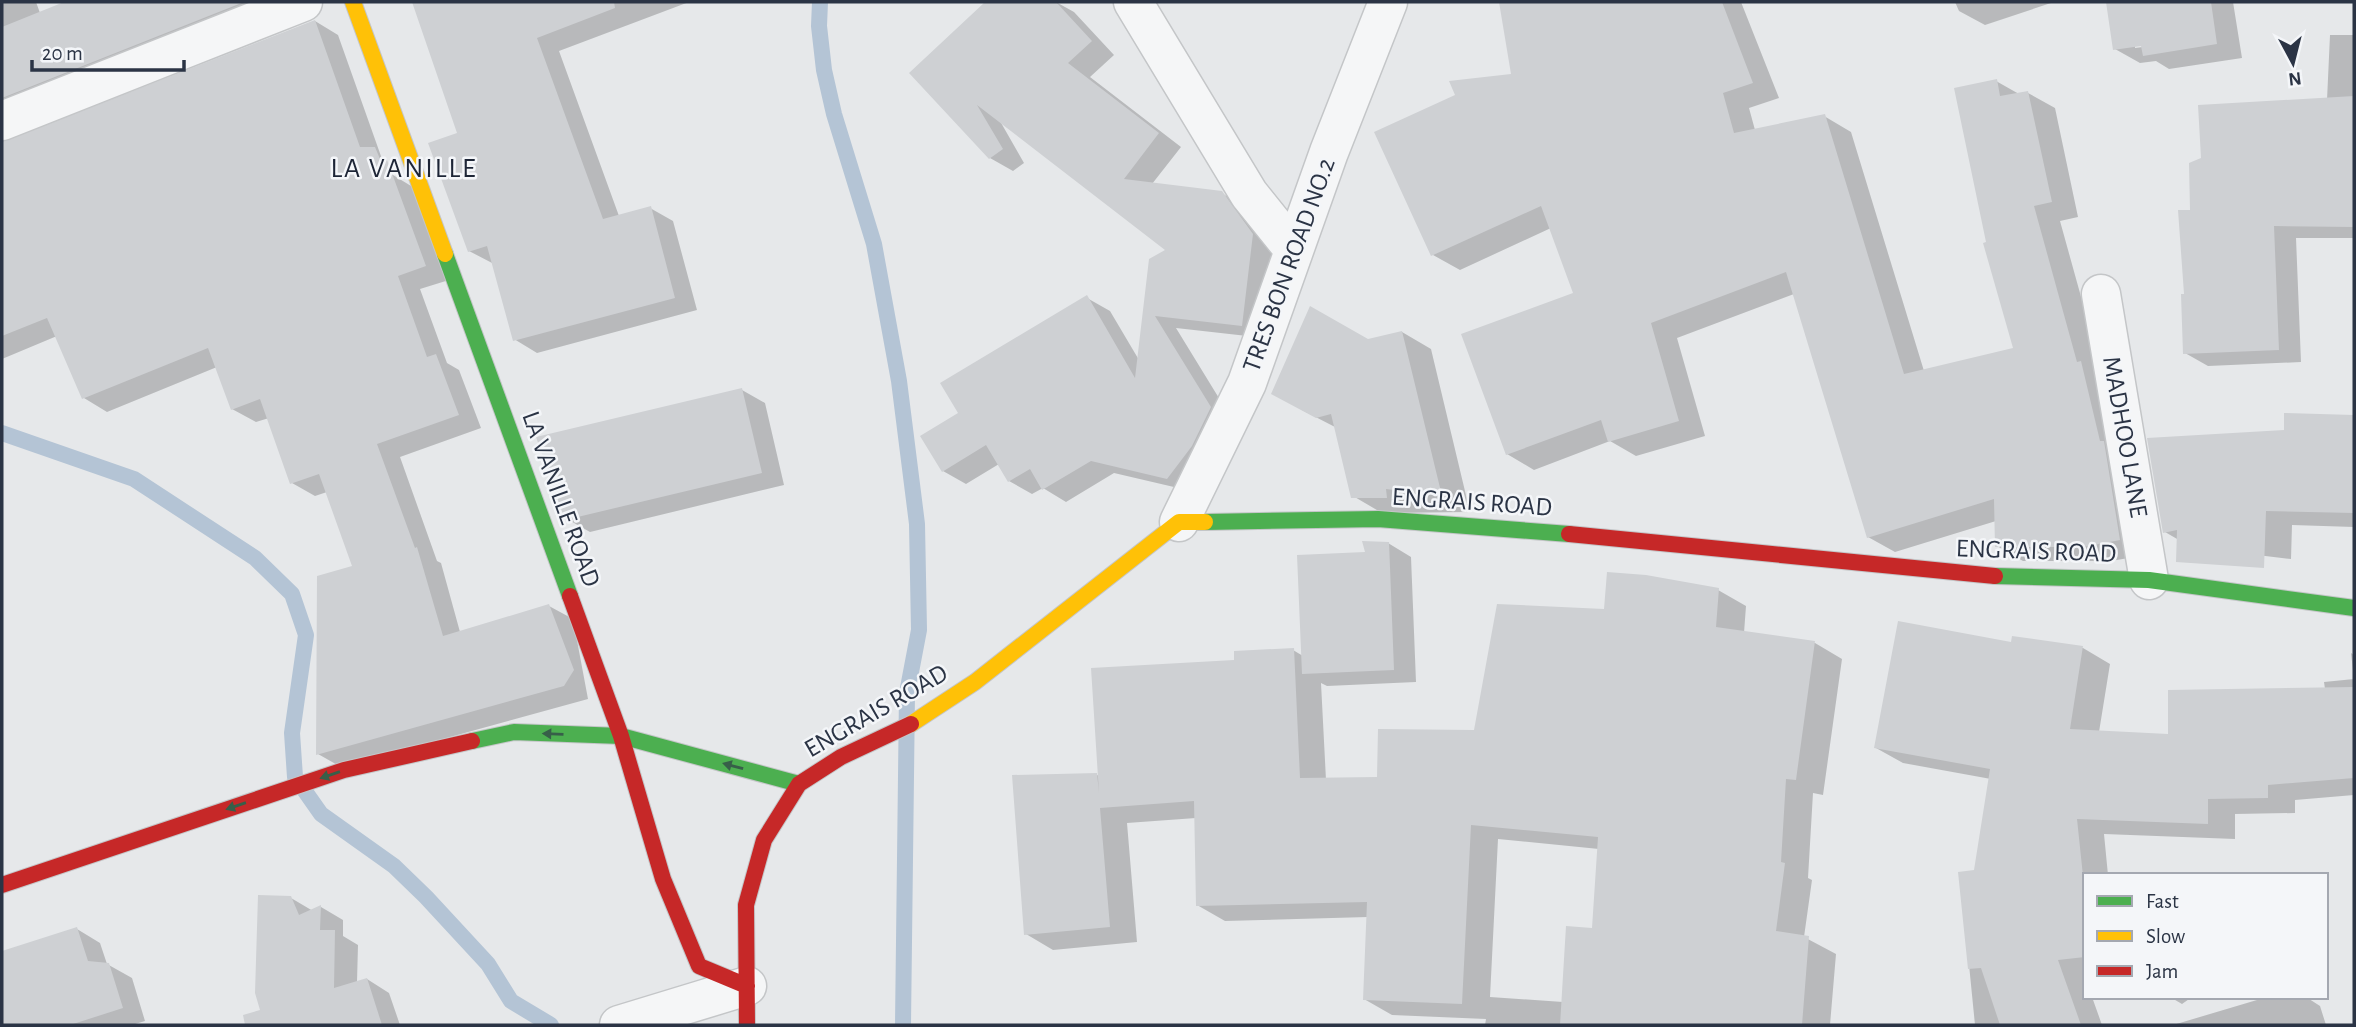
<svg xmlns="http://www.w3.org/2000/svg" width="2356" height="1027" font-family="'Alegreya Sans',sans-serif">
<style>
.shadow{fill:#0003;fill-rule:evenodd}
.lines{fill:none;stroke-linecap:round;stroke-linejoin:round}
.stream{stroke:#b4c4d5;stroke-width:16}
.building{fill:#ced0d3}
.street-casing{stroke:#c4c6c8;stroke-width:41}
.fast-casing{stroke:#c4c6c8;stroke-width:18}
.slow-casing{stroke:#c4c6c8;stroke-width:18}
.jam-casing{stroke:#c4c6c8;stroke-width:18}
.street{stroke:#f5f6f7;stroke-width:38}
.fast{stroke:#4caf50;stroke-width:16}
.slow{stroke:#ffc107;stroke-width:16}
.jam{stroke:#c62828;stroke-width:16}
.oneway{fill:#375f49}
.labels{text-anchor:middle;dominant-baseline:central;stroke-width:5;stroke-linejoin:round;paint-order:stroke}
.street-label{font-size:26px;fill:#2b3445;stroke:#f4f6f9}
.neighbourhood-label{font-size:28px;letter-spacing:2px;fill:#1d2536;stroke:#f4f6f9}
</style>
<rect width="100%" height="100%" fill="#e6e8ea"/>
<path class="shadow" d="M2,2H36L40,13L67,2H305L3,133L5,144L315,21L338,35L382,159L393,175L416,189L449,280L420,289L447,363L459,370L481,428L400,457L437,561L441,563L460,632L549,606L573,619L588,699L341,767L318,754L354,567L327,492L315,496L292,483L269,418L256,422L232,409L217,367L107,412L84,398L57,336L2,359Z
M413,2H689L559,51L619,216L650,208L673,221L697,310L537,353L514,339L494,264L469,251L459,135Z
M988,2H1043L1046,5L1056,2L1074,12L1114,55L1090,77L1181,147L1152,184L1221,193L1244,206L1276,249L1265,338L1176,328L1233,421L1191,491L1114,473L1066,502L1043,488L1032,494L1009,481L999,464L966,484L943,471L960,414L1087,298L1110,311L1139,360L1168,250L1000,121L1024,163L1013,171L990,158L911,73Z
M1501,2H1741L1779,98L1749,108L1755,130L1824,116L1851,132L1924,371L2015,349L1988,244L1996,81L2019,94L2028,93L2055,108L2078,217L2060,221L2103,376L2146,555L2111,561H2023L1997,546L1996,521L1895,552L1868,537L1794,294L1677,338L1705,436L1636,456L1610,441L1534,470L1507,454L1575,294L1551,228L1460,270L1433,255L1513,75Z
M1955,2H2054L1985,25L1959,11Z
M2107,2H2233L2242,58L2169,69L2156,61L2140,63L2115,49ZM2135,45L2150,46L2135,48Z
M2330,35H2354V238H2296L2301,362L2208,366L2185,353L2192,212L2327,100Z
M1402,332L1431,349L1470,512L1382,513L1353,496L1335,427L1302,410L1368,341Z
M742,390L765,403L784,485L590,532L567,519Z
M2286,415L2354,416V527L2292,525L2291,559L2191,547L2165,532L2286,432Z
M1388,543L1411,557L1416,682L1327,686L1321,683L1326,780L1379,779L1475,732L1606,611L1718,590L1746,606L1744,633L1815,643L1842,659L1823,795L1813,793L1808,878L1812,880L1804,937L1836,954L1830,1025H1485L1486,1019L1392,1015L1364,999L1368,917L1225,921L1197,905L1196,818L1127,823L1137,942L1053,950L1026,934L1097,775L1099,776L1236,661L1293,650L1303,656L1367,554ZM1498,839L1599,849L1593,930L1563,1002L1490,997Z
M2013,644L2083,648L2110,664L2099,732L2170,736L2325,689L2324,682L2354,679L2351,653L2354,655V795L2295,800V813L2235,814V839L2104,834L2108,875H2085V997H2092L2102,1025H1975L1960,874L1975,872L1991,779L1903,763L1876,748Z
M291,898L313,911L321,907L343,920V936L358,945L357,982L367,979L389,993L400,1025H267L257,992Z
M77,929L100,943L107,964L132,978L145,1021L132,1025H2V955Z
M2170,997H2192L2182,1004Z
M2267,997H2306L2320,1006L2326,1025H2173Z"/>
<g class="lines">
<path class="stream" d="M820,2L819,26L824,70L834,114L874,244L899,381L917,524L919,630L907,693L903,1025
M2,433L134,479L255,558L292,594L306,635L292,733L295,777L321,814L394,866L426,897L488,964L511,1001L551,1025"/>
</g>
<path class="building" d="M64,2H244L2,98V27Z
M412,2H614L615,8L537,38L603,219L651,206L675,298L513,341L487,246L468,252L428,143L457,133Z
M985,2H1056L1092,41L1068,63L1159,133L1124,179L1222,191L1253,234L1242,326L1155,316L1211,407L1192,446L1167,479L1091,461L1042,490L1030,469L1008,482L986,445L942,472L920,436L958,413L940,383L1087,295L1135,378L1149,259L1165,250L977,105L1003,149L989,159L909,73Z
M1499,2H1722L1753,83L1723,93L1734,133L1825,114L1904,374L2013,348L1983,243L1986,242L1954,88L1997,79L2000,96L2028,91L2052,202L2034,206L2077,362L2081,361L2100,441H2104L2120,540L2083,547H1995L1994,499L1867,538L1786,272L1651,323L1679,421L1608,442L1601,420L1506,455L1461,334L1573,293L1541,206L1431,256L1374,132L1455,95L1449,81L1511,74Z
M2106,2H2211L2217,44L2143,56L2141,46L2113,50Z
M315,20L360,147H375L380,159L386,157L426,266L398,276L427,357L436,354L459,415L377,444L415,548L417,547L443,636L549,604L574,670L564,686L316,755L317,576L352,566L319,474L290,484L260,399L231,410L208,348L82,399L47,318L2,336V142Z
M2354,96V227L2274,226L2279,350L2183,354L2181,294H2184L2178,210H2190L2189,163L2201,158L2198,105Z
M1310,306L1368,339L1402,331L1442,496L1386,489L1387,498H1351L1331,414L1316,418L1271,394Z
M742,388L762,473L565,520L536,437Z
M2284,413L2354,415V513L2266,511L2264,568L2176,562L2177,530L2163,533L2147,438L2284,430Z
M1362,541L1389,542L1394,670L1302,674L1297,555L1365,552Z
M1607,572L1646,575L1719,588L1716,627L1815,641L1796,780L1786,779L1781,862L1785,863L1776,931L1809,936L1802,1025H1560L1566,926L1592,928L1598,837L1471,825L1462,1004L1363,1000L1367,902L1196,906L1194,801L1100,808L1110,927L1024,935L1012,775L1097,773L1099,793L1091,668L1234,660V651L1294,648L1300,778L1377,777L1378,729L1474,730L1497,604L1604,609Z
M1898,621L2011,642L2012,636L2083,646L2070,729L2168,734V690L2354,687V778L2268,785V798L2208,799V824L2077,819L2085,895V957L2058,960L2081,1025H2000L1981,968L1968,969L1958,872L1974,870L1990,769L1874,748Z
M258,895L291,896L299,915L321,905L320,930H335L334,988L367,978L382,1025H245L243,1015L260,1010L255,993Z
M77,927L88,961L109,963L123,1008L70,1025H2V951Z"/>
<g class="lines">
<defs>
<path id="street" d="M1133,2L1249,194L1294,250
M2,121L303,2
M2101,294L2149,580
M1179,522L1247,383L1329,152L1388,2
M619,1025L747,986"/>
<path id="fast" d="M445,254L570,596
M1205,522L1378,519L1569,534
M1995,576L2149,580L2354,608
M472,741L514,732L621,736L799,784"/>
<path id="slow" d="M353,2L445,254
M911,724L975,682L1179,522H1205"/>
<path id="jam" d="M1569,534L1995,576
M570,596L621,736L663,879L699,966L747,986
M2,885L344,770L472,741
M747,1025L746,905L764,840L799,784L841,757L911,724"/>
</defs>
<use href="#street" class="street-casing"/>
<use href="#fast" class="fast-casing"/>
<use href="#slow" class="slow-casing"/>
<use href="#jam" class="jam-casing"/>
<use href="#street" class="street"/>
<use href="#fast" class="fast"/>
<use href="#slow" class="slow"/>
<use href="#jam" class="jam"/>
</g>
<defs><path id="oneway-solid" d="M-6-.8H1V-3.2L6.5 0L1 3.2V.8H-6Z" transform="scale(1.75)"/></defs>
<g class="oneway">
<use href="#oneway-solid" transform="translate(553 734) rotate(-178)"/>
<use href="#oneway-solid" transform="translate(733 766) rotate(-165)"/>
<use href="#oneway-solid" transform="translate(330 775) rotate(161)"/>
<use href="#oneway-solid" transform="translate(236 806) rotate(161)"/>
</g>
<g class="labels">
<g class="street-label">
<text transform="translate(1289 265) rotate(-70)">TRES BON ROAD NO.2</text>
<text transform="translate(2125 437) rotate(80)">MADHOO LANE</text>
<text transform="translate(561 499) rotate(70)">LA VANILLE ROAD</text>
<text transform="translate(1472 502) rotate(4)">ENGRAIS ROAD</text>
<text transform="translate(2036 551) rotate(2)">ENGRAIS ROAD</text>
<text transform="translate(876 711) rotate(-30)">ENGRAIS ROAD</text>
</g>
<g class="neighbourhood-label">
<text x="404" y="169">LA VANILLE</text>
</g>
</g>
<rect width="2356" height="1027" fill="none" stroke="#2b3445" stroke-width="7"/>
<rect x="2083" y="873" width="245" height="126" fill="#f4f6f9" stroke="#a4a8b1" stroke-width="2"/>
<rect x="2097" y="896" width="35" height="10" fill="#4caf50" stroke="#a4a8b1" stroke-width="2"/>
<text x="2146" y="908" font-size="21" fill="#2b3445">Fast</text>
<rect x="2097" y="931" width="35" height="10" fill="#ffc107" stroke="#a4a8b1" stroke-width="2"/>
<text x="2146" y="943" font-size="21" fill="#2b3445">Slow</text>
<rect x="2097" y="966" width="35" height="10" fill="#c62828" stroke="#a4a8b1" stroke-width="2"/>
<text x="2146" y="978" font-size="21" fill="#2b3445">Jam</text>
<g transform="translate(2293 63) rotate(173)" stroke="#f4f6f9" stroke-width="5" paint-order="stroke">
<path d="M0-5L12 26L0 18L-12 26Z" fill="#2b3445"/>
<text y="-10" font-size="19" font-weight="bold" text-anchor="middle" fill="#2b3445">N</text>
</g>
<path d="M32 60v10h152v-10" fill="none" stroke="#2b3445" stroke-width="3.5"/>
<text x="42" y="60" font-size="21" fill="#2b3445" stroke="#f4f6f9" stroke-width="5" paint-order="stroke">20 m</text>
</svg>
